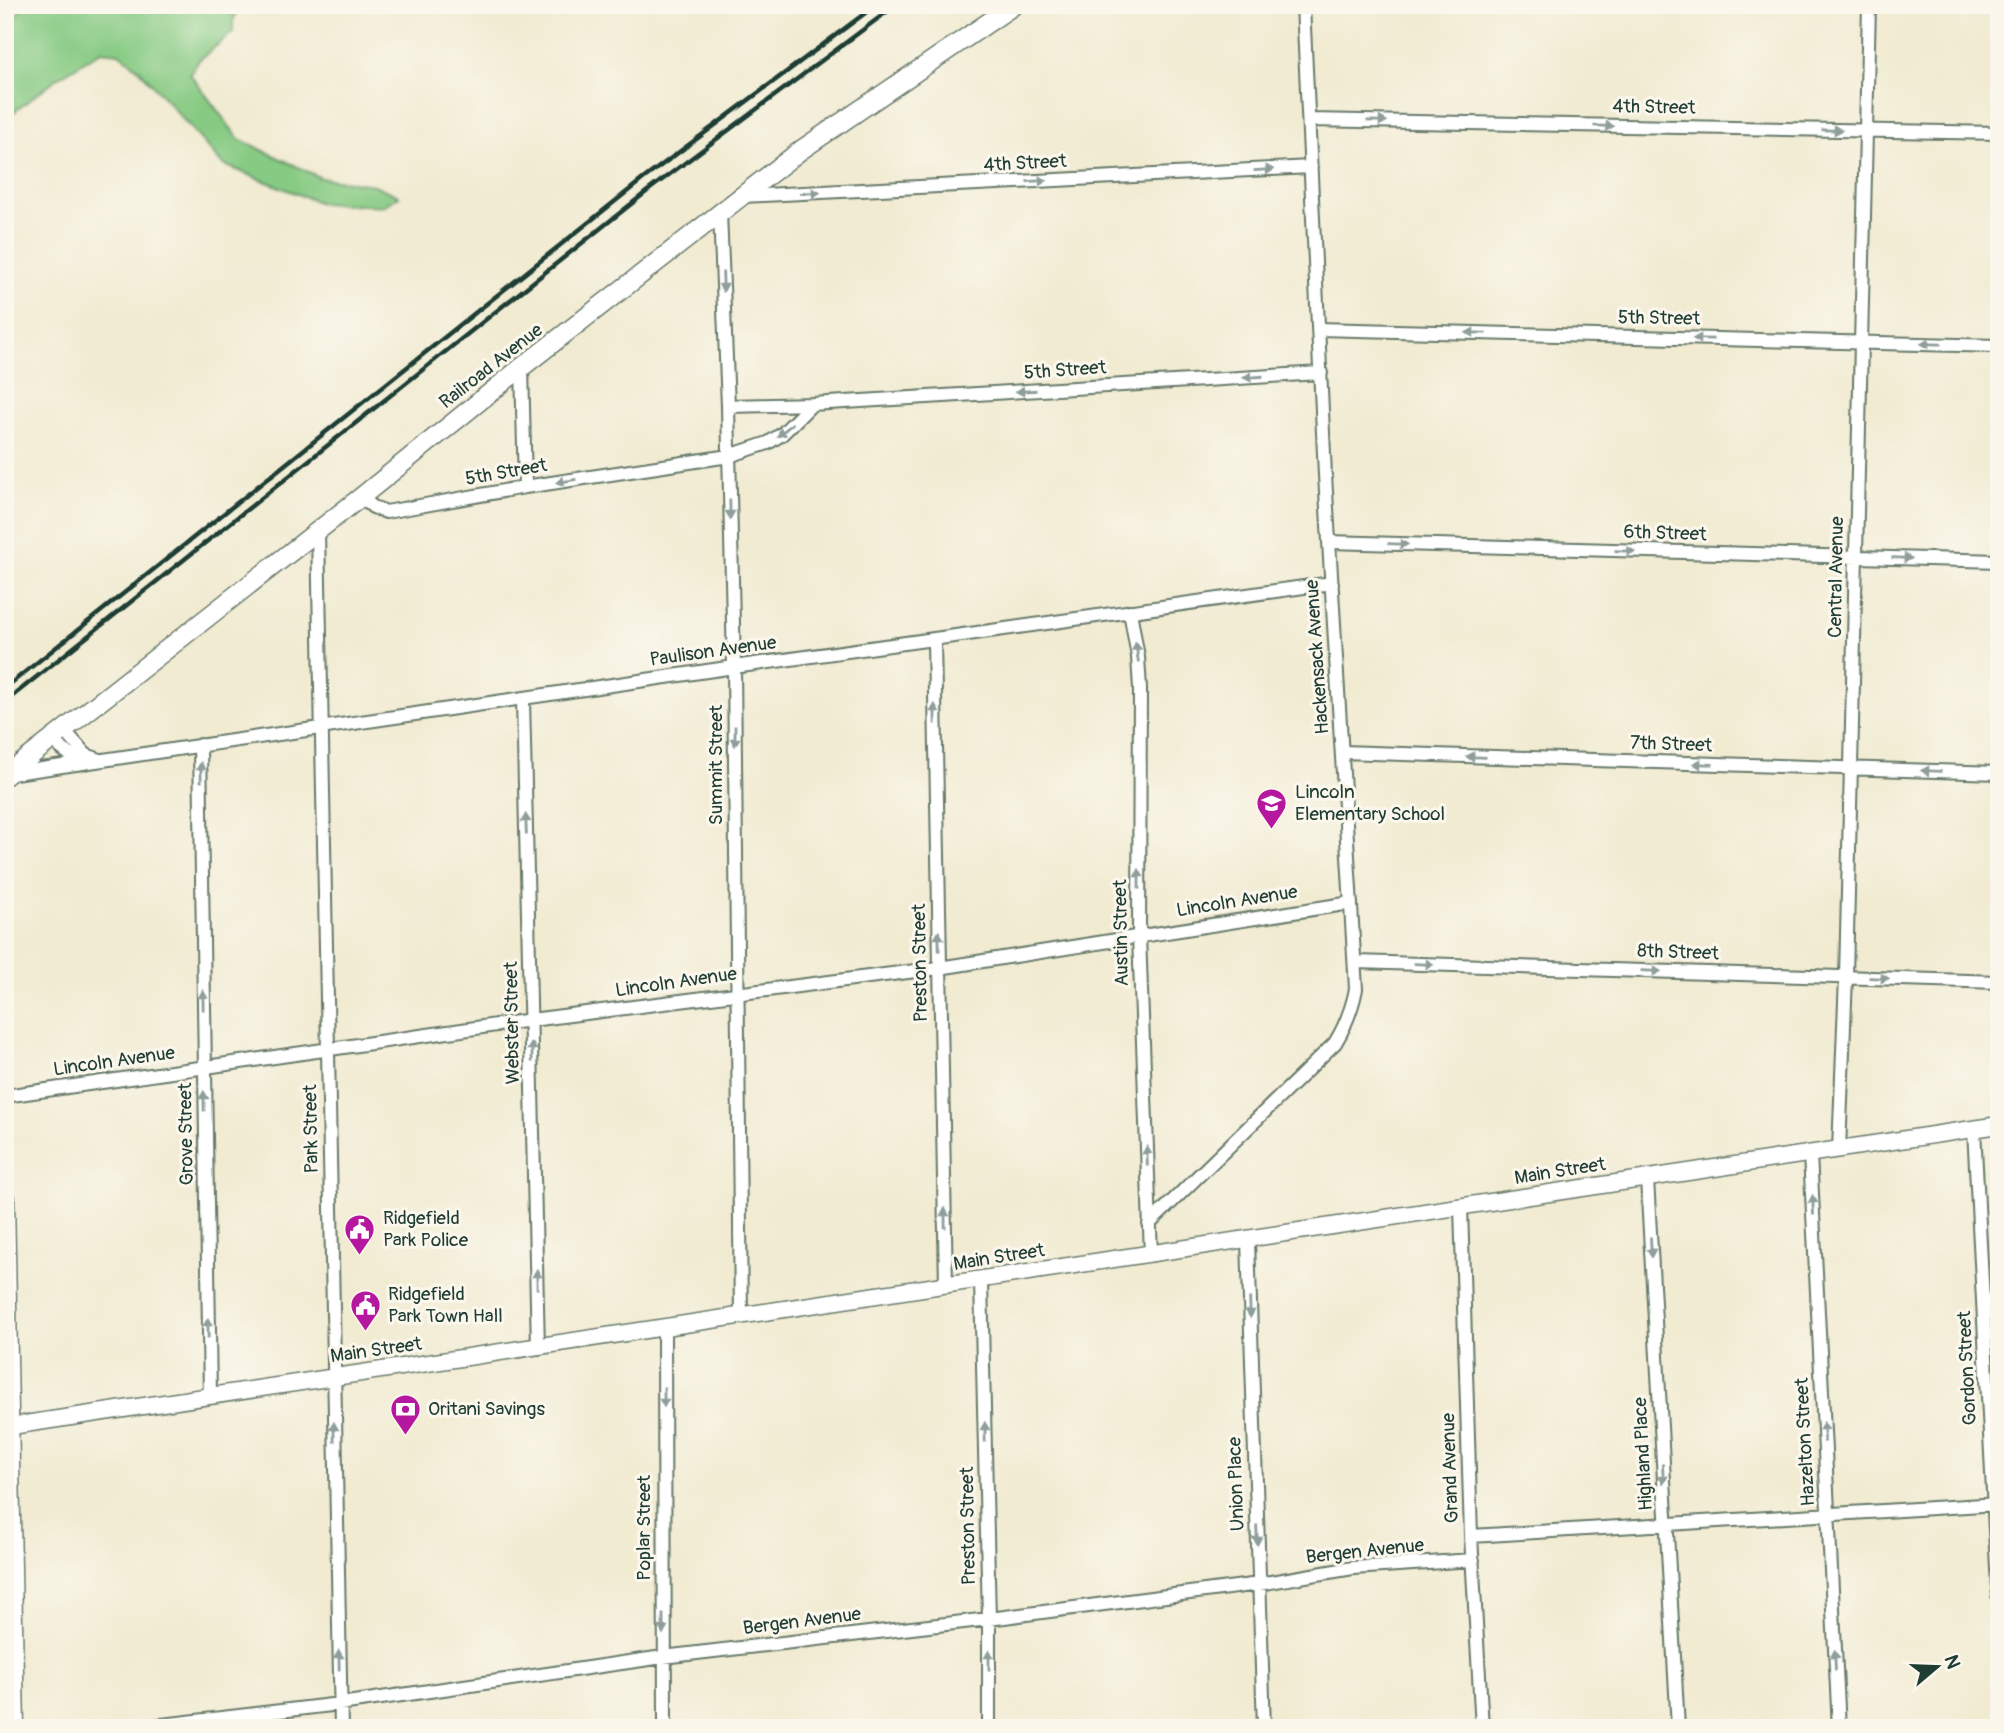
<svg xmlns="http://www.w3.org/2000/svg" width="2004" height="1733" font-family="Pangolin,sans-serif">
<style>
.green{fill:#86ca83;stroke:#52845c;stroke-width:2}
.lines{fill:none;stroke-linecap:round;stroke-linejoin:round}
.minor-casing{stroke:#687a6b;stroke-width:16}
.tertiary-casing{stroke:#687a6b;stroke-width:19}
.secondary-casing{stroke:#687a6b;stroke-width:21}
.minor{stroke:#fff;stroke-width:12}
.tertiary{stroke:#fff;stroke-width:16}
.secondary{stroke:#fff;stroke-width:18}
.rail{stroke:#1f3d34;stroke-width:4.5}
.oneway{fill:#8f9e9a}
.labels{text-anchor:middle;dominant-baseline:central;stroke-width:6;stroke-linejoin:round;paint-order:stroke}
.street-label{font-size:19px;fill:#1f3d34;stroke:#fbf7ec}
.poi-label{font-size:19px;fill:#1f3d34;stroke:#fbf7ec;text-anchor:start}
</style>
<rect width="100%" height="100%" fill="#fbf7ec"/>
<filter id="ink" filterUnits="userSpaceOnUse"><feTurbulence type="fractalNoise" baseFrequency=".0143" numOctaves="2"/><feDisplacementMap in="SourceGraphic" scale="14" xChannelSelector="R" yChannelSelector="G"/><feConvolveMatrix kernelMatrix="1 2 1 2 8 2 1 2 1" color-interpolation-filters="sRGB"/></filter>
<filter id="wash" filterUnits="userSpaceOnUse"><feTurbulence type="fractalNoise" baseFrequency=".00686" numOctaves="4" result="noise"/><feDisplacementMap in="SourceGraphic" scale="28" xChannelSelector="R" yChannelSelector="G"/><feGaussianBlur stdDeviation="1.57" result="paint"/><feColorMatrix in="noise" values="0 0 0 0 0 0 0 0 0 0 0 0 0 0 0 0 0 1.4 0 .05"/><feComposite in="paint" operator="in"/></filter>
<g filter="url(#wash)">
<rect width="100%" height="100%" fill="#f1ebd2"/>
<path class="green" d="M24,5H239L233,21V32L199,60L190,74L239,139L321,178L374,185L399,196L383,206L320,203L222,164L139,69L119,53L101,51L56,79L5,119V30Z"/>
</g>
<g filter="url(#ink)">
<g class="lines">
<defs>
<path id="minor" d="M1309,120L1999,133
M742,196L1311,167
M720,213L728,406L734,667L741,1317
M1318,329L1999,346
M522,367L525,487
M728,406L812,404
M361,497L373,507L386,512L525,487L729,456L768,443L782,434L812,404L1321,373
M318,531L341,1728
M1329,542L1999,561
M1130,611L1138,657L1140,689L1139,936L1151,1255
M934,640L946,1286
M523,699L538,1348
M64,730L86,755L100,760
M54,738L61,748L81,763
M200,745L210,1397
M1342,752L1999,773
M8,774L734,667L1332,583
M1356,962L1999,982
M5,1096L531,1020L939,968L1351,903
M1974,1129L1999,1606
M1839,1150L1846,977L1869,5
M1810,1154L1839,1728
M1647,1179L1678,1728
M1461,1207L1471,1536L1482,1728
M1149,1224L1335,1043C1346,1025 1352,1009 1356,989L1325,475L1303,5
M1248,1240L1264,1728
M981,1281L989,1619V1728
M664,1329L665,1728
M1471,1536L1999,1504
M136,1728L340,1704L663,1657L989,1619L1259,1584L1353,1568L1473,1560"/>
<path id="tertiary" d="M5,1427L1999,1125"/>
<path id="secondary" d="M5,776L361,497L522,367L801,150L1014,5
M5,1199L15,1728"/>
</defs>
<use href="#minor" class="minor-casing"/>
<use href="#tertiary" class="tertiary-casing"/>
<use href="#secondary" class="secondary-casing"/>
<use href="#minor" class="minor"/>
<use href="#tertiary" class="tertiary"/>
<use href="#secondary" class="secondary"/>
<path class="rail" d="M5,688L643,179L876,5
M5,702L650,189L896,5"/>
</g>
<defs><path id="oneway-solid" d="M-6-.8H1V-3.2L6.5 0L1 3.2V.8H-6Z" transform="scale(1.75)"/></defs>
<g class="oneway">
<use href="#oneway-solid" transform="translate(1377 121) rotate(1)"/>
<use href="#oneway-solid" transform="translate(1604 126) rotate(1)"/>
<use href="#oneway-solid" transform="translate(1832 130) rotate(1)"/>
<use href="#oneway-solid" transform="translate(1264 170) rotate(-3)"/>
<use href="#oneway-solid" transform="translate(1037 181) rotate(-3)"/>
<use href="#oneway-solid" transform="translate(810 193) rotate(-3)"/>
<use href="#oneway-solid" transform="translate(723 282) rotate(88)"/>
<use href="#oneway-solid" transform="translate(1476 333) rotate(-179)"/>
<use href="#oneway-solid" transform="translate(1703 339) rotate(-179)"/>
<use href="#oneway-solid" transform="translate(1931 344) rotate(-179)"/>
<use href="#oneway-solid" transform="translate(1253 377) rotate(176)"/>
<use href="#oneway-solid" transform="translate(1026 391) rotate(176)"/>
<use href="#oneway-solid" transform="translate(785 430) rotate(139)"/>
<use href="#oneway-solid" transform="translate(566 481) rotate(171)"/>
<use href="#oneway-solid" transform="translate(730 509) rotate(89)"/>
<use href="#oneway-solid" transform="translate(1398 544) rotate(2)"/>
<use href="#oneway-solid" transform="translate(1625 551) rotate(2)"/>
<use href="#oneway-solid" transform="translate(1902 558) rotate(2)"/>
<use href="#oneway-solid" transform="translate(1137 652) rotate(-98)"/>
<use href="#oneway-solid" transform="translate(935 714) rotate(-91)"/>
<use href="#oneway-solid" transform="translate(735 736) rotate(90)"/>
<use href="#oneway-solid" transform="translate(1476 757) rotate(-178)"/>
<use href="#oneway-solid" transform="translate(1703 764) rotate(-178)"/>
<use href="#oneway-solid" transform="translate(1931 771) rotate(-178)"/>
<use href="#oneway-solid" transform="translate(201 772) rotate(-91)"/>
<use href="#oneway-solid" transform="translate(526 824) rotate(-92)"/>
<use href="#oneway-solid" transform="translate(1139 879) rotate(-90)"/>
<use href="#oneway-solid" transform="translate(939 941) rotate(-91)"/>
<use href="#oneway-solid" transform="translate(1424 964) rotate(2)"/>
<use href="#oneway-solid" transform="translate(1651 971) rotate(2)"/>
<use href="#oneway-solid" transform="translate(1879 978) rotate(2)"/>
<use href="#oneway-solid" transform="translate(203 1000) rotate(-91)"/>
<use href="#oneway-solid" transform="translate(532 1052) rotate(-91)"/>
<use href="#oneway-solid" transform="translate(204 1101) rotate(-91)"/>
<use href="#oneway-solid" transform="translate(1147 1156) rotate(-92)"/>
<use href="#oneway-solid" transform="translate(1813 1205) rotate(-93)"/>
<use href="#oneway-solid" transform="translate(945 1218) rotate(-91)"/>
<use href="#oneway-solid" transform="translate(1651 1247) rotate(87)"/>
<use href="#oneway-solid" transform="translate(537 1279) rotate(-91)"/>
<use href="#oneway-solid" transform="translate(1250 1308) rotate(88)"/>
<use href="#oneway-solid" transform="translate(208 1328) rotate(-91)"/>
<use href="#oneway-solid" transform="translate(664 1397) rotate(90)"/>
<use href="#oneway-solid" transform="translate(334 1432) rotate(-91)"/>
<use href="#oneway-solid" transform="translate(985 1432) rotate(-91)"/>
<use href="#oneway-solid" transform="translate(1824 1432) rotate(-93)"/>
<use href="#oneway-solid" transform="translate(1663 1474) rotate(87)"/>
<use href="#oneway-solid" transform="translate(1257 1535) rotate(88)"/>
<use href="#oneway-solid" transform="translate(663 1624) rotate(90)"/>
<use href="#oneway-solid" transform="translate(339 1660) rotate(-91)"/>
<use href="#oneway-solid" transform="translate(989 1660) rotate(-90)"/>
<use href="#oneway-solid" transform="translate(1835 1660) rotate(-93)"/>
</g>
</g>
<defs>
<symbol id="school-pin" viewBox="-11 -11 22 30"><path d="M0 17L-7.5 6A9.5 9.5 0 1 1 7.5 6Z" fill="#b5179e" stroke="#fbf7ec"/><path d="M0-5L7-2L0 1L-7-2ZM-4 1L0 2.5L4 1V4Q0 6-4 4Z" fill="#fff"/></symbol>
<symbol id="civic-pin" viewBox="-11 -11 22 30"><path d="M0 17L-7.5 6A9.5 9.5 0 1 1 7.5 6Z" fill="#b5179e" stroke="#fbf7ec"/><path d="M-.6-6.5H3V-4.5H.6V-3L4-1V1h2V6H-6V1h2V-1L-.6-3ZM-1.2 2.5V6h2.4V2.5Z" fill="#fff"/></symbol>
<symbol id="bank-pin" viewBox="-11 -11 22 30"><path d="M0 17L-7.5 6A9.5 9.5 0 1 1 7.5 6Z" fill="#b5179e" stroke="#fbf7ec"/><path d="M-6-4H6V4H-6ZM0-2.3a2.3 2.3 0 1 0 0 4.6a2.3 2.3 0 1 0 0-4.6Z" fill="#fff"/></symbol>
</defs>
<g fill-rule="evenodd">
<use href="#school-pin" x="1254" y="786" width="35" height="47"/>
<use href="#civic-pin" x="342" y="1212" width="35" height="47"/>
<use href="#civic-pin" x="348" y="1288" width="35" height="47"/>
<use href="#bank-pin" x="388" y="1392" width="35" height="47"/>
</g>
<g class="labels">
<g class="street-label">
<text transform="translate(1654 107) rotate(1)">4th Street</text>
<text transform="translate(1025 163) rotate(-3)">4th Street</text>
<text transform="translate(1659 318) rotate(1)">5th Street</text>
<text transform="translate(491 366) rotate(-38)">Railroad Avenue</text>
<text transform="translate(1065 370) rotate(-4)">5th Street</text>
<text transform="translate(506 472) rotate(-10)">5th Street</text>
<text transform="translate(1665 533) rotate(2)">6th Street</text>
<text transform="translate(1836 577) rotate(-89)">Central Avenue</text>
<text transform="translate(713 651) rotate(-8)">Paulison Avenue</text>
<text transform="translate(1317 657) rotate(-94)">Hackensack Avenue</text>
<text transform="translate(1671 744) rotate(2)">7th Street</text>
<text transform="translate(716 765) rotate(-90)">Summit Street</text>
<text transform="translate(1237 901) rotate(-9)">Lincoln Avenue</text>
<text transform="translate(1121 933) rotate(-91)">Austin Street</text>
<text transform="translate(1678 952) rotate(2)">8th Street</text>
<text transform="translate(920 963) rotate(-91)">Preston Street</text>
<text transform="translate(676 982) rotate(-8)">Lincoln Avenue</text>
<text transform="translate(512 1023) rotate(-91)">Webster Street</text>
<text transform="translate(114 1061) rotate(-8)">Lincoln Avenue</text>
<text transform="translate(311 1129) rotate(-91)">Park Street</text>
<text transform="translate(186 1134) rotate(-91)">Grove Street</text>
<text transform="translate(1560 1171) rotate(-9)">Main Street</text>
<text transform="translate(999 1257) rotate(-9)">Main Street</text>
<text transform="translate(376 1350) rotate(-8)">Main Street</text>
<text transform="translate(1967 1368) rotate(-93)">Gordon Street</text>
<text transform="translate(1805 1442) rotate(-93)">Hazelton Street</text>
<text transform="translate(1643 1454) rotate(-93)">Highland Place</text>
<text transform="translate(1450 1468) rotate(-92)">Grand Avenue</text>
<text transform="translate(1236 1484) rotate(-92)">Union Place</text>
<text transform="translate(968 1526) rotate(-91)">Preston Street</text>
<text transform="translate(644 1528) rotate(-90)">Poplar Street</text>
<text transform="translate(1365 1551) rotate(-6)">Bergen Avenue</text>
<text transform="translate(802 1621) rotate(-7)">Bergen Avenue</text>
</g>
<g class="poi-label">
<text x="1295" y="792">Lincoln<tspan x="1295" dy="22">Elementary School</tspan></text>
<text x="383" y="1218">Ridgefield<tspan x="383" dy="22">Park Police</tspan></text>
<text x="388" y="1294">Ridgefield<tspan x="388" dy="22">Park Town Hall</tspan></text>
<text x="428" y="1409">Oritani Savings</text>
</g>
</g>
<rect width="2004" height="1733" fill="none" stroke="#fbf7ec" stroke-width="28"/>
<g transform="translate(1937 1667) rotate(71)" stroke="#fbf7ec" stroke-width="5" paint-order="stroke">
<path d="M0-5L12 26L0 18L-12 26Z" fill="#1f3d34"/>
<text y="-10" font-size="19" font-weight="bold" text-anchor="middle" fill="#1f3d34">N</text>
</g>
</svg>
